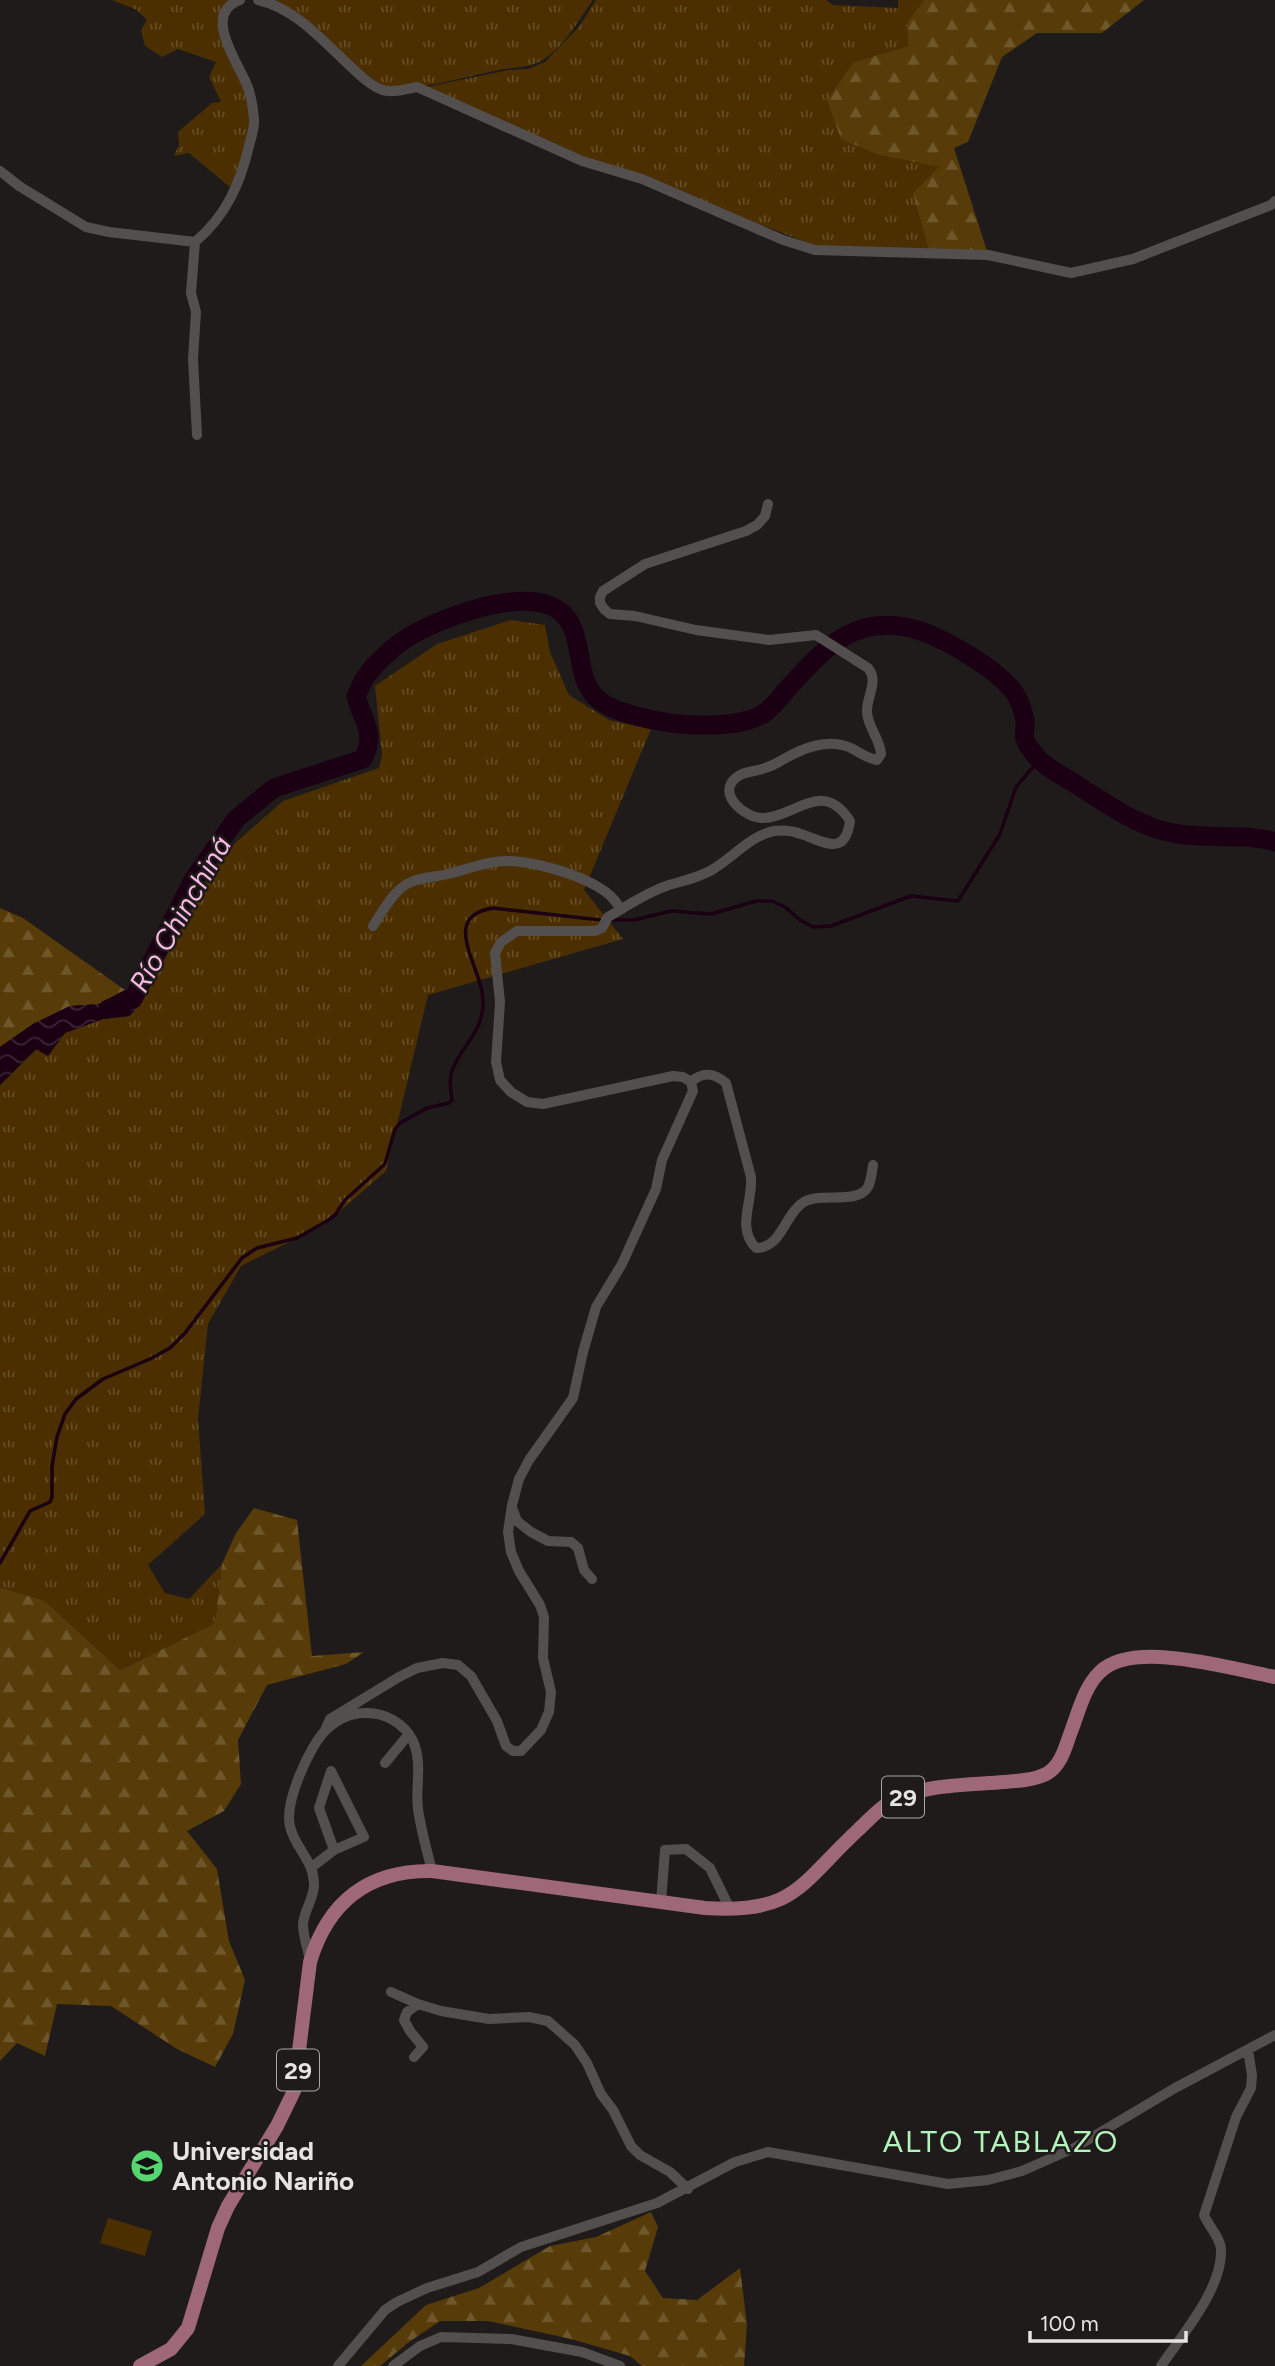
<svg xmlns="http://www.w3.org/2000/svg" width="1275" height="2366" font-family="Figtree,sans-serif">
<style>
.grass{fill:url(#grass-tufts)}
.forest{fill:url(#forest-firs)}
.park{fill:#4b2f00}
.water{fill:url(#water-waves)}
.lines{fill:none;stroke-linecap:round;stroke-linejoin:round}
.stream{stroke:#1b0014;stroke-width:3.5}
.river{stroke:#1b0014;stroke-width:19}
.minor{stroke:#534f4f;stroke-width:10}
.major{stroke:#9f6876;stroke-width:14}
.labels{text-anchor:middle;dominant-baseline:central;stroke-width:5;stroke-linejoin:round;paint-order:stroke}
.shield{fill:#1e1b1a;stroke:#aaa8a7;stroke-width:2}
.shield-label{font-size:24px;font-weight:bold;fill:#e6e4e3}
.poi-label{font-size:26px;font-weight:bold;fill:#e6e4e3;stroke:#1e1b1a;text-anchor:start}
.water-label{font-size:28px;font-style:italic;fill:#f7b8e2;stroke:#1e1b1a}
.quarter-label{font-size:30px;letter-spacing:2px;fill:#b3f3bb;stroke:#1e1b1a}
</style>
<defs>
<pattern id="grass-tufts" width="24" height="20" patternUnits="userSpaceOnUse" patternTransform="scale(1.75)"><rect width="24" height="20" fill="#4b2f00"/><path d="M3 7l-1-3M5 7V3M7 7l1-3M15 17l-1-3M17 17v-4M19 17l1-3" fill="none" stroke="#654d25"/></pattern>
<pattern id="forest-firs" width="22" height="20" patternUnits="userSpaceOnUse" patternTransform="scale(1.75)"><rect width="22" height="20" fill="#573b08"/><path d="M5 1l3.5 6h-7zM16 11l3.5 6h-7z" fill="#6f572c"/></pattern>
<pattern id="water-waves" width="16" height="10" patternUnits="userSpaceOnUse" patternTransform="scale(1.75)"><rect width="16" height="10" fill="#1b0014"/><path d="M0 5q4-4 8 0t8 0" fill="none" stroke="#3c2536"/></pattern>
</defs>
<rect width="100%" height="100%" fill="#1e1b1a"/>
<path class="grass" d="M112,0H229C206,30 230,55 243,84C247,93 250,110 250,121C251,141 238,169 231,188L189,153L174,156L179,145L178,132L212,103L221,102L209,77L216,62L178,49L162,57L145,46L141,30L147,20L137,10Z
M271,0H593C578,21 564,48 541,61C528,68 513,67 499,70C462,77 419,92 382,86Z
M596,0H826L833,5L898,8V0H924L907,22L908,46L854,62L879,155L940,167L929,250L816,246L583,157L426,87L509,70L528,69L545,62L579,27Z
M511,620L545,625L550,652L569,695L609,720L651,729L584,890L623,939L428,995L386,1171L324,1225L241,1266L208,1324L198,1419L205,1514L148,1565L165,1593L189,1599L222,1564L215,1623L120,1670L45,1601L0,1587V1085L37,1049L48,1055L65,1033L103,1019L129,1016L139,1006L211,875L233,845L283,801L379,768L382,755L375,686L437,644Z"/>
<path class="forest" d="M924,0H1144L1102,33H1037L1002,57L968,142L954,148L987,251L929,250L913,193L939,167L879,155L841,139L827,100L854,62L908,46L907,22Z
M0,908L23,918L125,990L99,1004L70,1006L33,1024L0,1047Z
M254,1508L297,1520L312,1656L364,1652L346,1664L267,1685L238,1740L241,1784L224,1811L187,1831L217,1869L229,1941L245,1980L233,2034L215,2067L177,2049L111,2006L57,2004L45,2056L17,2043L0,2061V1587L45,1601L120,1670L215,1623L222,1564L236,1533Z
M651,2212L658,2227L645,2271L663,2298L697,2300L740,2268L747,2325L744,2366H642L630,2356L571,2339L488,2321H440L409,2342L380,2366H361L426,2305L479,2288L550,2246L596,2237Z"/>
<path class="park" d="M108,2218L152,2231L145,2256L100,2243Z"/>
<path class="water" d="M125,990L139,1006L129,1016L103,1019L65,1033L48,1056L36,1049L0,1085V1047L33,1024L70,1006L99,1004Z"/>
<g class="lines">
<path class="stream" d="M614,920H634L671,911L711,914L756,901H772L785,907L800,920L813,927L831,926L911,896L958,901L1000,834L1016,787L1039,760
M0,1563L30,1511L50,1502L52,1497V1466L57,1437L65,1414L76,1399L103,1379L150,1359L170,1348L185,1333L242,1258L257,1248L297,1238L327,1221L335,1215L345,1200L385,1164L395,1129L400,1123L427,1108L449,1103L452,1100C451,1090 448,1079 453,1068C462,1046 481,1034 483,1006C486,970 436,917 493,908L601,920"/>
<path class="river" d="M108,1009L133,999L193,880L236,819L274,788L363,759C377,732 363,723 356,696C360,689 362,681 367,675C374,665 394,646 404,640C437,618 521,587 557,609C589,630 570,676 599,700C612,711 636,716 653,720C682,726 741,730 766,712C774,706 782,695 789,687C828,644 859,611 921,631C947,640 1001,671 1016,695C1020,701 1022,709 1024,716C1027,724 1023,731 1025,739C1027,746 1036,757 1042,762C1053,772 1067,778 1080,787C1110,806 1142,829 1178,834C1210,839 1245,833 1275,842"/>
<path class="minor" d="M258,0C295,8 323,41 350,66C358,73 369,85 380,89C390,94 406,89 417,87L582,161L642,179L783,240L815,250L988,255L1071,273L1133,259L1271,205L1275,201
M0,171L19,186L86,227L109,232L195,242C226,216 240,184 249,146C251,137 255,128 254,119C253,108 251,93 246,83C237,61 202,13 240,0
M195,242L191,293L196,312L193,359L197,435
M620,910C636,900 651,891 669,885C683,881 697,878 710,871C732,859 749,836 774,831C783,830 793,831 801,834C823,841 845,858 850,821C823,778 795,817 764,818C745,819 715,793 737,777C744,771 754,772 762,769C769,767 776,764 782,760C803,748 829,737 853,749C861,754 867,758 877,760L881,754C880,738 867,727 867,711C867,695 879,681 868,668L816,635L769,640L696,630L635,616L610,614L604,609L600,603V597L603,591L645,564L746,531L757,525L765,516L768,504
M691,1082C703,1071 714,1073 726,1083L751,1177C753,1202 736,1228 756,1248C781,1248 784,1217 801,1204C818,1190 857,1206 868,1187C871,1181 872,1172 873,1165
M513,1510L517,1521L531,1532L548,1541L571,1542L578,1548L584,1570L592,1579
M325,1730L330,1719L399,1677L417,1668L443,1663L458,1665L471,1676L497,1721L506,1746L513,1751H521L541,1730L549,1712L551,1692L543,1658L544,1617L540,1605L519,1571L511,1552L508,1532L512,1505L519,1479L529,1460L573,1398L583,1352L596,1307L622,1264L636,1233L656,1189L662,1160L693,1091L691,1082L683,1077L673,1076L543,1104L527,1102L511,1092L500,1080L496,1062L500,1002L495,953L501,942L517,931H595L602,928L608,917L620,910C611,881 539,862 511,861C489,860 469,869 448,874C436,877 422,877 411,882C394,889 383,911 373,926
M385,1763L409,1734
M331,1771L319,1808L334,1850
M312,1867L334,1850L364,1837L331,1771
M661,1902L665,1850L686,1849L710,1868L730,1909
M310,1961C308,1949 303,1936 303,1924C304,1910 315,1897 314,1883C313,1859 294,1847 290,1826C284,1803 310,1744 327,1729C338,1719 351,1713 365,1713C384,1712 404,1723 413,1741C423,1764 415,1786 418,1809C421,1830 427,1851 432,1871
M391,1992L418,2004L441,2011L489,2019L529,2017L548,2021L575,2045L587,2063L601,2094L613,2110L631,2146L640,2155L670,2172L688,2189
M414,2057L423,2047L410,2031L404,2020L407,2012L418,2004
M338,2366L385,2310L397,2302L427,2288L478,2272L521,2247L657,2203L735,2162L768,2152L948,2184L988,2180L1022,2171L1074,2148L1175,2088L1275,2035
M393,2366L420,2346L441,2337L511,2339L582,2352L620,2366
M1161,2366C1182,2335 1223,2288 1221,2249C1220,2237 1209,2227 1204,2215L1236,2117L1251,2088L1252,2075L1248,2050"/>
<path class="major" d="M140,2366L171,2349L188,2328L218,2228L228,2206L277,2126L294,2091L310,1962C328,1902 368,1870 432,1871L705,1908C795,1914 799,1885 858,1830C868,1821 878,1809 890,1802C921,1784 969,1785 1004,1782C1018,1781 1034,1780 1046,1774C1062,1766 1066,1744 1072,1729C1079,1710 1085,1686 1100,1672C1133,1639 1232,1669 1275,1677"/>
</g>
<defs>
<symbol id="university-disc" viewBox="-11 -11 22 22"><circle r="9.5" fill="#56d671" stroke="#1e1b1a"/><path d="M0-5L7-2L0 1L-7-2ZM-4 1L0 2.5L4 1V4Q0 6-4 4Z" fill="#111"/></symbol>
</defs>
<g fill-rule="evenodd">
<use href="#university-disc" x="128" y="2147" width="38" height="38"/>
</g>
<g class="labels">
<g class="shield">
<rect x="882" y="1776.5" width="42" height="41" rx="5"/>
<rect x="277" y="2049.5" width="42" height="41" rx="5"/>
</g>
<g class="shield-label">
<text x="903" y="1797">29</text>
<text x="298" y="2070">29</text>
</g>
<g class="poi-label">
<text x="172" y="2151">Universidad<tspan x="172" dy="30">Antonio Nariño</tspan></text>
</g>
<g class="water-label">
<text transform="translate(180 914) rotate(-60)">Río Chinchiná</text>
</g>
<g class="quarter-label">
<text x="1001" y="2141">ALTO TABLAZO</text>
</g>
</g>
<path d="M1030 2331v10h156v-10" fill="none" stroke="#e6e4e3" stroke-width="3.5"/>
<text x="1040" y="2331" font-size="21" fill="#e6e4e3" stroke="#1e1b1a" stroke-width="5" paint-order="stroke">100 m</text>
</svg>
